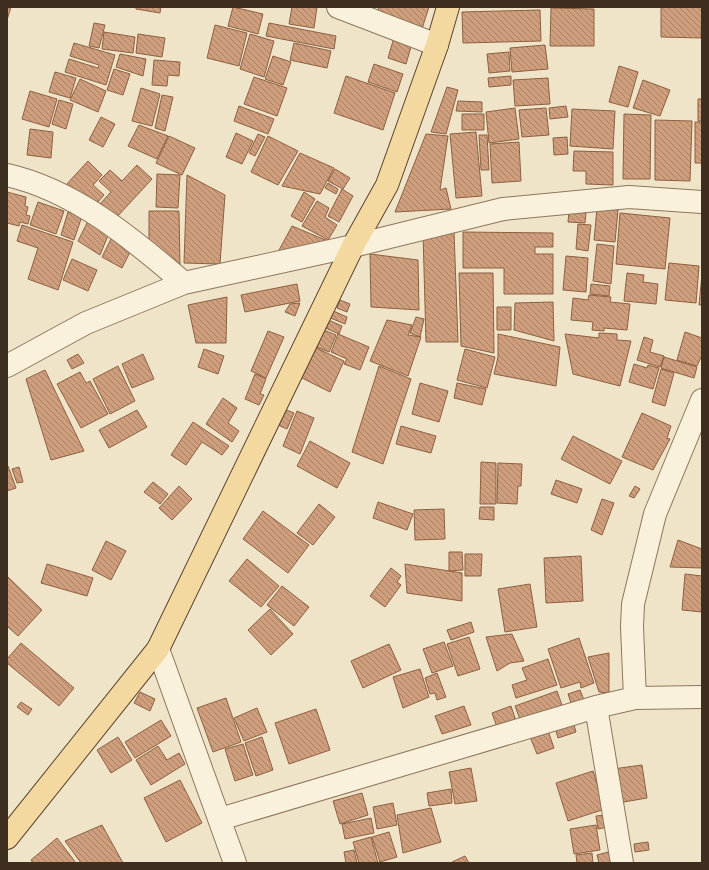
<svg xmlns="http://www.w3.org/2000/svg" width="709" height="870" font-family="'Roboto Serif',serif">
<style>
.building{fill:url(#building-back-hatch);stroke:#8d5f41}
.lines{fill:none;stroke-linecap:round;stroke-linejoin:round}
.minor-casing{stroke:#8d765c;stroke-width:24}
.major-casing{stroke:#5b4430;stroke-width:24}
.minor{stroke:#faf1dc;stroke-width:22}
.major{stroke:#f3d9a0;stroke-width:22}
</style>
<defs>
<pattern id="building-back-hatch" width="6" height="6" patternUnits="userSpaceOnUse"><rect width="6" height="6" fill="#cf9f7d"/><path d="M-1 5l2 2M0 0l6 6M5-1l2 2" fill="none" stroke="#a98266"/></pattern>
</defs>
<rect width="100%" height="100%" fill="#f0e4c8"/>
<path class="building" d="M7,7H11L7,20Z
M136,7H161L160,13L136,9Z
M233,7L263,14L258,34L228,26Z
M292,7H317L314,28L289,24Z
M379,7H429L420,35L375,20Z
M661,7H702L701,38L661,37Z
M551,8L594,9V46H550Z
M540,10L541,41L463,43L462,12Z
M94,23L105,25L99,48L89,46Z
M269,23L336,36L334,49L266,36Z
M215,25L247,33L239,66L207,58Z
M104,32L135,37L133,53L102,49Z
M138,34L165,38L162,57L136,53Z
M250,34L274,41L264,77L240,69Z
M395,34L413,40L406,64L388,58Z
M74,43L115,55L106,85L65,72L69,59L98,68L99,65L70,56Z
M294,43L331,51L327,68L290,60Z
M545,45L548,69L512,72L510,48Z
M509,52L510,71L489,73L487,54Z
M120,54L146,59L143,76L116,67Z
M273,56L291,62L283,85L265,79Z
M154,60L180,62L179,76L168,75L167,86L152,85Z
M374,64L403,74L397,92L368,82Z
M619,66L638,72L628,107L609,102Z
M114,69L130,74L123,95L107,90Z
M55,72L76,78L70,98L49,92Z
M346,76L395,93L383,130L334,113Z
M511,76V85L489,87L488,78Z
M254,77L287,88L277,116L244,104Z
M548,78L550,104L515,106L513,80Z
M80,79L106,91L98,112L70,100Z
M643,80L670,90L660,116L633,108Z
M447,87L458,90L446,134L431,132Z
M141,88L160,94L152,126L132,121Z
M30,91L57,99L49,127L22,119Z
M162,95L173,97L165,131L155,128Z
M698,99H702V121H698Z
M59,100L73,104L66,129L52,124Z
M458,101L482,102V112L456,111Z
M239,106L274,119L268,134L234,121Z
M566,106L568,117L550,119L549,108Z
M515,108L519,139L489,143L486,112Z
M546,108L549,135L522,137L519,110Z
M572,109L615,111L613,149L570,146Z
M462,114H484V130H462Z
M624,114L651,115L650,179H623Z
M101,117L115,124L103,147L89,140Z
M655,120L692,121L690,181L655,180Z
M695,122H702V163H695Z
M139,125L168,136L157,159L128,146Z
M30,129L53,132L51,158L27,155Z
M476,132L482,196L456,198L450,134Z
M236,133L253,141L242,164L226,157Z
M258,134L265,137L255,156L249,153Z
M426,134L448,136L440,190L446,188L451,209L395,212Z
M479,135H487L489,170H481Z
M169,136L195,148L182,175L156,163Z
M268,136L298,151L278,185L251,172Z
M567,137L568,154L554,155L553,138Z
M519,142L521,181L492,183L490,144Z
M574,151L613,152V185L586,184V171H573Z
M300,153L334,168L320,194L282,186Z
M88,161L102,175L93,185L104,195L91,210L65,186Z
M137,165L152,179L115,219L99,205L111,192L99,181L110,170L122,181Z
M335,169L350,178L343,189L328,181Z
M157,174L180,175L178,208L156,207Z
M187,175L225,195L220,264L184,263Z
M328,183L338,189L336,194L325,188Z
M342,189L353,196L339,222L328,216Z
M7,192L26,197L25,206L28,207L26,215L30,216L28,224L20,222L19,226L7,223V225Z
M304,192L315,199L302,222L291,216Z
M317,201L329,208L325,217L337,225L328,240L302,226Z
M38,202L64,211L56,234L30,225Z
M597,208L618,210L615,242L594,240Z
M149,211H179L180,266L149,243Z
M569,211L586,213L585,223L568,222Z
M68,212L82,216L74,240L61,235Z
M620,213L670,218L665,269L616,264Z
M89,219L109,233L100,255L78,241Z
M578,224L591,225L588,251L576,249Z
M22,225L73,242L58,290L28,279L38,248L17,241Z
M292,226L323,239L330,242L278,252Z
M454,231L458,342H426L423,232Z
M463,232L553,233V247H535V254H553V294H504V268H463Z
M112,237L132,248L122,268L102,257Z
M597,244L614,246L611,284L593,281Z
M370,254L418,260L419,310L371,307Z
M566,256L588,258L586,292L563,290Z
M72,259L97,270L88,291L63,280Z
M669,263L699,266L696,303L665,300Z
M459,273H493L494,353L461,346Z
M627,273L644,275L643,282L658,284L656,304L624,301Z
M702,274V305H699Z
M297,284L300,301L245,312L241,295Z
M591,284L610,286L609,296L590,294Z
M589,295L611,297L610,302L630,304L627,330L604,328V331L592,330L593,322L571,320L573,298L588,300Z
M227,297L226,343H196L188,305Z
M340,300L350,304L347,312L337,308Z
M553,302L554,341L514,330L515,303Z
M300,303L295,316L285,312L290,304Z
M497,307H511V330H497Z
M331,310L347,317L345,324L328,317Z
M416,317L424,319L420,337L410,333Z
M326,319L342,326L339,334L323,327Z
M387,320L412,325L408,335L421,337L408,376L370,361Z
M321,329L336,335L329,352L314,346Z
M268,331L284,337L266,378L251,371Z
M685,332L702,338V355L697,366L677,360Z
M599,333L617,334V340L631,341L620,386L573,374L565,334L599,338Z
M338,334L369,347L360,370L344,364L347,359L331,352Z
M498,334L560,347L556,386L494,374L498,357Z
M644,337L653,340L650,352L664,356L660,367L637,360Z
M312,346L344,361L330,392L298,376Z
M204,349L224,356L218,374L198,367Z
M465,349L495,357L487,388L457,380Z
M78,354L84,363L72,369L67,360Z
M143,354L154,379L132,388L122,364Z
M664,357L697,367L694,378L661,368Z
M634,364L647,368L648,365L659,368L653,389L629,382Z
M118,366L135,401L110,414L93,379Z
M379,366L411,379L383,464L352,452Z
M661,369L674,373L665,406L652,402Z
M45,370L84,451L51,460L26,379Z
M80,372L86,383L90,381L108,414L81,428L57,384Z
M255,374L266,379L260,394L264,395L259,405L245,399Z
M420,383L448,391L439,422L412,414Z
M457,383L486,389L482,405L454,398Z
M223,398L237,408L228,423L239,431L232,442L206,424Z
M284,409L294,413L287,429L278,425Z
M137,410L147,427L109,448L99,430Z
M297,411L314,418L300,454L283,446Z
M642,413L671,426L667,438L670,439L653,470L622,457Z
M193,422L229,446L222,455L202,442L186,465L171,455Z
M401,426L436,436L431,453L396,444Z
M573,436L622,461L610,484L561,459Z
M310,441L350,463L337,488L297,466Z
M481,462L496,463V504H480Z
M498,463L522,464L521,486H518L517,504L497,503Z
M8,466L16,488L7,491V467Z
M19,467L23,482L17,483L12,469Z
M556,480L582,489L577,503L551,494Z
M153,482L168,494L160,504L144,492Z
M179,486L192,499L172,520L159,508Z
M635,486L640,489L634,498L629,496Z
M602,499L614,503L602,535L591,530Z
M378,502L413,514L407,530L373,518Z
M319,504L335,517L313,545L297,533Z
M480,507H494V520L479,519Z
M444,509L445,539L415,540L414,510Z
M263,511L309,545L288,573L243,539Z
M678,540L702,549V568L670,567Z
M106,541L126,551L111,580L92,570Z
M449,552H462L463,570L449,571Z
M465,554H482L481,576H465Z
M581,556L583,601L546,603L544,558Z
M247,559L279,586L261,607L229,581Z
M47,564L93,578L87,596L41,583Z
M405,564L462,573V601L407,593Z
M391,568L401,576L397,582L401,585L385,607L370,596Z
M685,574L702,576V612L682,610Z
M7,576L42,610L18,636L7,626Z
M530,584L537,627L505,632L498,589Z
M282,586L309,607L294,626L267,605Z
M270,609L293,634L271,655L248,630Z
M471,622L474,632L451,640L447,630Z
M512,634L524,661L510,663L497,671L486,637Z
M469,637L480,669L458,676L447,644Z
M579,638L594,683L581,688L580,682L561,688L548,649Z
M444,642L453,666L432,673L423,649Z
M21,643L74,688L59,706L7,663V659Z
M389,644L401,670L363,688L351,661Z
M609,653V693L599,692L588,657Z
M548,659L557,685L516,698L512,685L527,680L522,668Z
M420,669L429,697L403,708L393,677Z
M437,673L446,697L437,700L435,693L430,694L425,678Z
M580,690L586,705L573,709L568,694Z
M557,691L563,708L521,722L515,706Z
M140,692L155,699L150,711L134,703Z
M226,698L241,742L213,752L197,708Z
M21,702L32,709L28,715L17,707Z
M464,706L471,725L442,734L435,716Z
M511,706L516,721L497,727L492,713Z
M257,708L267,732L244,741L234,718Z
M316,709L330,750L289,764L275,723Z
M572,718L576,732L558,738L554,724Z
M161,720L171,736L135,758L125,742Z
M546,725L554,748L537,754L528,732Z
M118,737L132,760L111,773L97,750Z
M262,737L273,770L256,776L245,743Z
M243,744L253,775L235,781L225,749Z
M158,746L167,760L179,753L185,764L151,785L136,760Z
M642,765L647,798L618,803L613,769Z
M471,768L477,801L455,804L449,772Z
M593,771L605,809L568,821L556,783Z
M180,780L202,823L166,842L144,798Z
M451,789L452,803L429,806L427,793Z
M362,793L368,815L340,824L333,801Z
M393,803L397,825L377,829L373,807Z
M431,808L441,842L403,853L397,815Z
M606,815L608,827L598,829L596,816Z
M371,818L374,833L345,839L342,824Z
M102,825L123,863H81L65,841Z
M596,825L600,850L574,854L570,829Z
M389,832L397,857L380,862L372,837Z
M371,837L378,863H359L353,842Z
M57,838L76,863H33L31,860Z
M648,842L649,850L635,852L634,844Z
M354,850L357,863H346L344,852Z
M612,851L615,863H599L597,855Z
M592,853L593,863H577L576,855Z
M465,856L469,863H453L452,862Z"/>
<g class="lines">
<defs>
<path id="minor" d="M338,7L437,45
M7,175C74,190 133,239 184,283
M7,366L86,323L184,283L353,246L503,209L629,197L702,202
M158,649L235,863
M635,698L632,627L633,604L655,514L702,400
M596,707L622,863
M220,819L596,707L635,698L702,697"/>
<path id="major" d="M7,838L158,649L353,246L387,185L437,45L448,7"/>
</defs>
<use href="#minor" class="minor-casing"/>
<use href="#major" class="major-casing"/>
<use href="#minor" class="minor"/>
<use href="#major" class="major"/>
</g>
<rect width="709" height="870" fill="none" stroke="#3d2e20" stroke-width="16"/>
</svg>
